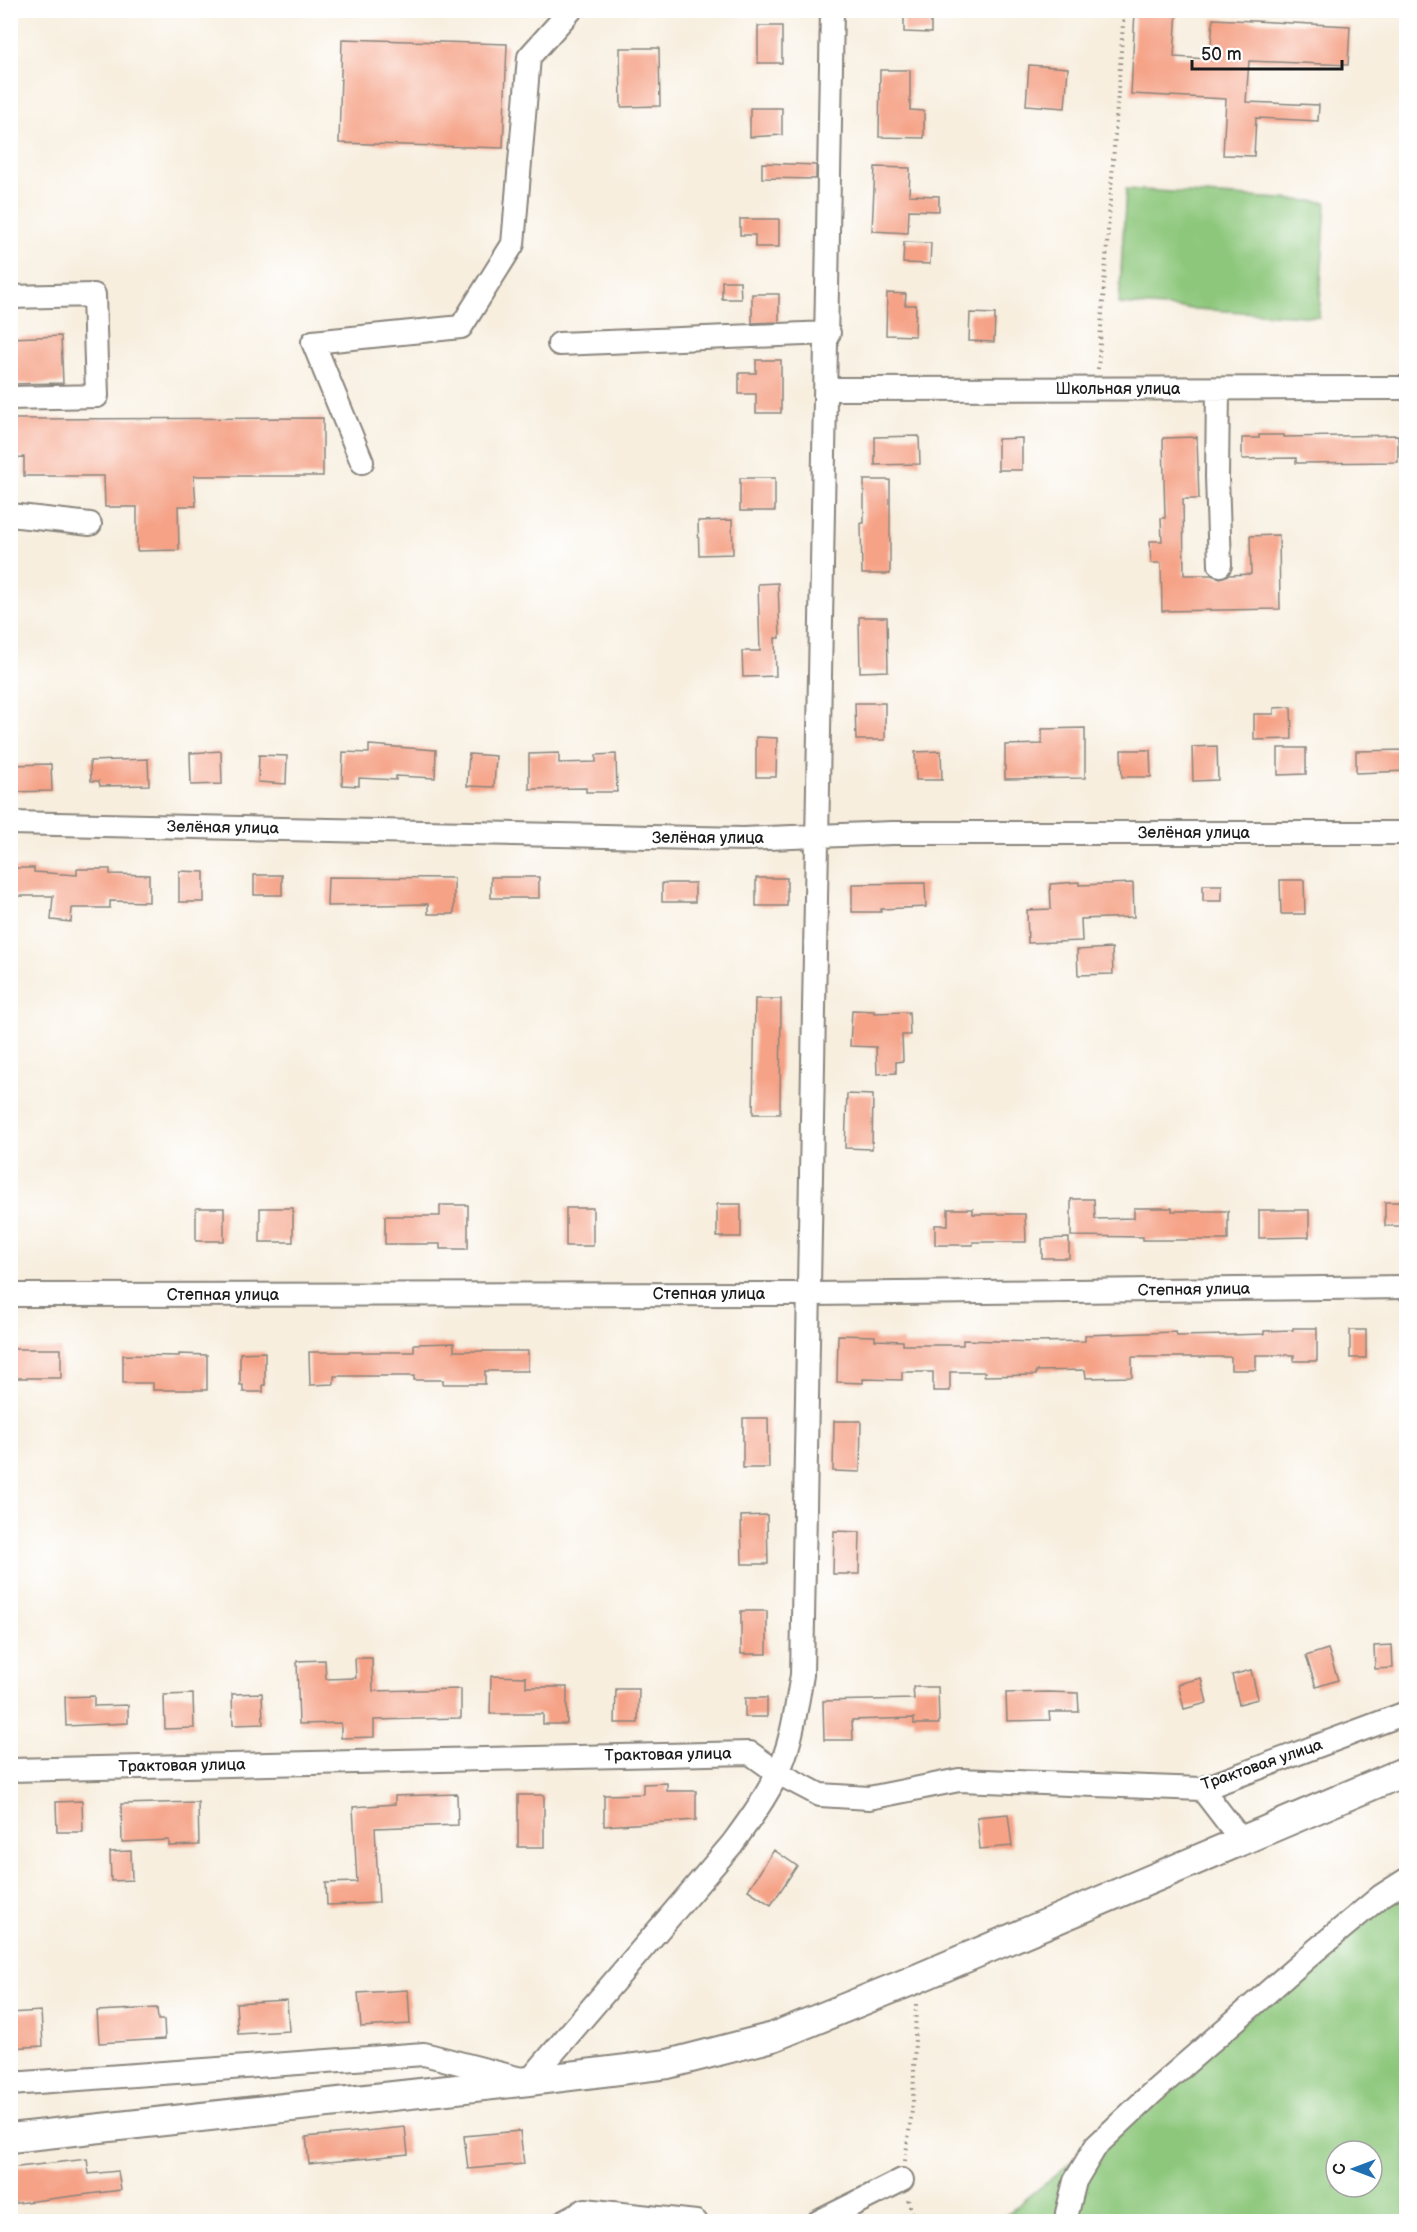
<svg xmlns="http://www.w3.org/2000/svg" width="1417" height="2232" font-family="'Balsamiq Sans',sans-serif">
<style>
.green{fill:#8dc77b;stroke:#54724c;stroke-width:1.5;fill-rule:evenodd}
.building{fill:#f5a286}
.lines{fill:none;stroke-linecap:round;stroke-linejoin:round}
.minor-casing{stroke:#8a857d;stroke-width:26}
.major-casing{stroke:#8a857d;stroke-width:32}
.path{stroke:#8a857d;stroke-width:4;stroke-dasharray:1.5 4.5;stroke-linecap:butt}
.minor{stroke:#fff;stroke-width:22}
.major{stroke:#fff;stroke-width:28}
.labels{text-anchor:middle;dominant-baseline:central;stroke-width:4.5;stroke-linejoin:round;paint-order:stroke}
.street-label{font-size:16px;fill:#1c1c1c;stroke:#fff}
</style>
<rect width="100%" height="100%" fill="#fff"/>
<filter id="ink" filterUnits="userSpaceOnUse"><feTurbulence type="fractalNoise" baseFrequency=".0167" numOctaves="2"/><feDisplacementMap in="SourceGraphic" scale="12" xChannelSelector="R" yChannelSelector="G"/><feConvolveMatrix kernelMatrix="1 2 1 2 8 2 1 2 1" color-interpolation-filters="sRGB"/></filter>
<filter id="wash" filterUnits="userSpaceOnUse"><feTurbulence type="fractalNoise" baseFrequency=".008" numOctaves="4" result="noise"/><feDisplacementMap in="SourceGraphic" scale="24" xChannelSelector="R" yChannelSelector="G"/><feGaussianBlur stdDeviation="1.35" result="paint"/><feColorMatrix in="noise" values="0 0 0 0 0 0 0 0 0 0 0 0 0 0 0 0 0 1.4 0 .05"/><feComposite in="paint" operator="in"/></filter>
<g filter="url(#wash)">
<rect width="100%" height="100%" fill="#f7eede"/>
<path class="green" d="M1126,189L1326,202L1319,317L1119,304Z
M1406,1890V2221H999ZM1336,2151H1372V2187H1336Z"/>
<g id="blocks">
<path class="building" d="M904,10H931V33L904,32Z
M1135,10H1177L1174,57L1210,59L1213,19L1350,26L1348,65L1249,61L1246,102L1319,105L1318,121L1256,118L1254,156L1223,155L1226,99L1131,94Z
M758,26H782V63H758Z
M342,39L507,44L503,148L339,143Z
M620,48H659L660,106L621,107Z
M1029,65L1068,68L1065,108L1026,105Z
M880,70H910V110L924,111V138L879,137Z
M750,108H782V135L750,137Z
M762,163L816,165V179L762,178Z
M875,167L910,168L909,195L939,196V211L909,210L908,233L872,231Z
M740,219H779V247H755V235H740Z
M904,242L931,243L930,264L903,263Z
M722,281H740L741,299H722Z
M887,293L906,294L905,305H916L915,336L886,335Z
M752,294H779V322L752,323Z
M970,313L995,314L994,342L969,341Z
M61,336L63,383L10,384V338Z
M756,360H781V413H756V394H739V373H756Z
M323,418V476H194L196,506H178L179,550L137,551V507H105L104,476H24V457L10,458V419Z
M1259,435H1284V437L1398,435V462L1296,463V458L1242,459V438H1259Z
M919,436L920,464L875,465V437Z
M1197,437L1199,499H1183L1184,575H1211L1220,578L1229,575L1251,574L1250,536L1279,535L1280,609L1162,611L1161,563H1151L1150,541H1162L1161,518H1165L1163,438Z
M1022,438V470H998V439Z
M740,478H775V511H740Z
M864,480H890V574H862L861,523H864Z
M732,520L733,554L699,555L698,521Z
M778,583L780,638H775L776,676L743,677L742,651H760L758,584Z
M859,617H887L888,671L860,672Z
M855,703H885V740H856Z
M1291,707L1292,739L1254,740V714H1274V708Z
M1085,728V778L1005,779V745L1042,744V729Z
M756,737L777,738L776,777H756Z
M369,745L436,750L435,778L396,776V780L359,778V786L342,785L343,752L369,753Z
M1217,746L1218,780L1193,781L1192,747Z
M1278,748H1306V774L1278,775Z
M1121,750H1150L1151,777H1122Z
M1407,750V771L1356,773V751Z
M221,751L222,784L191,785L190,753Z
M941,751L942,780H916L915,752Z
M559,753V763L596,762V755L616,754L617,792H586V788L529,789V754Z
M469,754L496,756L494,787L467,786Z
M259,755L287,756L286,784L258,782Z
M148,759L149,785L100,786L99,781H91L90,761Z
M51,764L52,791L10,792V765Z
M10,868H34V872L77,875V869H110V874L149,875V902L110,901V908H72L71,922L51,920L53,896H10Z
M179,871L204,872V902H179Z
M254,875H282V895H254Z
M328,877L454,878V914H428V904L327,906Z
M491,877H539V898H491Z
M756,878H787V906H756Z
M1280,880H1304L1305,914H1281Z
M1079,882V885L1133,883L1134,917L1081,919L1082,941L1028,943L1027,910L1051,909L1050,884Z
M662,883H695V902H662Z
M925,883L926,907L881,909V912H852V884Z
M1203,885H1222V901H1203Z
M1112,948L1113,974L1078,975L1077,950Z
M755,999H781L780,1114H753Z
M852,1010L874,1011V1013L909,1012L910,1035H902L903,1061L896,1062V1073L877,1074L876,1047L850,1046Z
M847,1094L873,1095L872,1149L845,1148Z
M1071,1199H1094L1095,1219L1134,1218V1208H1172V1211H1228V1240H1143V1237L1071,1236Z
M1385,1202H1407V1226H1385Z
M717,1204H741V1237H717Z
M440,1205H468V1249H440V1244H385V1216H440Z
M196,1208H224V1241H196Z
M260,1208H293V1242H260Z
M566,1208H593V1246H566Z
M948,1209H973V1214H1025L1026,1242H973V1245H935V1225H948Z
M1259,1210H1309V1237L1259,1238Z
M1069,1238V1258H1042V1239Z
M1293,1328H1317V1361H1294V1355H1256V1370H1231V1357H1132V1377L1086,1378L1085,1370L1036,1371V1375L984,1376L985,1372H950V1391H933V1372H902V1380L863,1379V1383L837,1382L838,1335L875,1336V1340L903,1341V1345H963V1340L1035,1342L1085,1341V1335L1176,1332L1177,1336L1230,1335L1264,1334V1331L1293,1330Z
M1350,1330H1366V1358H1350Z
M454,1343V1351H528V1371H485V1384H443V1380H414V1376H334V1384L310,1385L309,1352H414V1344Z
M10,1349H61V1378H10Z
M265,1352V1385H263V1392H243V1385H240V1353Z
M179,1354L207,1355V1390H153V1383H123V1355L179,1356Z
M743,1418H768L769,1468H743Z
M834,1421H861L860,1472L833,1471Z
M767,1515L768,1564H742L741,1516Z
M834,1531L860,1532L859,1574H833Z
M741,1611H767V1654H741Z
M1392,1645L1393,1668L1375,1669L1374,1646Z
M1328,1649L1338,1680L1316,1687L1306,1656Z
M355,1658H372L373,1691L461,1689V1718L374,1720V1737L341,1738V1723L299,1724L297,1661L325,1660L326,1679L356,1678Z
M1251,1670L1258,1699L1239,1704L1232,1675Z
M491,1676L526,1677V1687H567V1724H543V1714H490Z
M1201,1678L1207,1703L1184,1709L1178,1684Z
M913,1687H938L939,1724H914V1718L852,1720L853,1740H824L823,1701L914,1699Z
M616,1689H639L638,1723H615Z
M1049,1692L1078,1693L1079,1712H1049L1050,1720L1007,1721L1006,1693Z
M262,1693L263,1724L233,1725L232,1694Z
M193,1694L194,1728L165,1729L164,1695Z
M94,1696V1706L128,1705V1723L66,1726L65,1697Z
M745,1698H767V1717H745Z
M667,1783V1791H696V1820L604,1826V1795L643,1794V1784Z
M457,1794L458,1825L375,1828L379,1903L327,1905L326,1883L357,1882L353,1807L395,1804V1796Z
M518,1795H544V1847H518Z
M82,1801L83,1832H57L56,1802Z
M198,1802L199,1845L169,1846V1840L122,1842L121,1804Z
M1008,1814L1012,1846L980,1849L977,1817Z
M774,1850L797,1866L771,1905L748,1890Z
M131,1851L132,1880L111,1881L110,1852Z
M408,1990L410,2024L361,2027L358,1993Z
M287,2000L289,2031L238,2034L236,2003Z
M157,2008L158,2020H164L165,2039L99,2043L97,2011Z
M41,2011L43,2046L10,2048V2013Z
M405,2127L408,2154L309,2164L306,2137Z
M520,2131L524,2164L468,2169L464,2136Z
M87,2159L89,2174L118,2171L121,2190L10,2204V2168Z"/>
</g>
</g>
<g filter="url(#ink)">
<use href="#blocks" fill-opacity="0" stroke="#8a857d" stroke-width="1.5"/>
<g class="lines">
<defs>
<path id="minor" d="M10,297L94,295L97,396L10,398
M559,344L829,333
M829,389L1406,388
M1218,389L1217,477L1220,565
M362,462L313,342L461,327L513,244L529,57L571,10
M10,515L90,524
M10,823L743,839L892,833H1406
M10,1295L812,1294L1406,1287
M10,1770L750,1753L778,1773L820,1795L869,1798L959,1780L1202,1789L1406,1713
M1202,1789L1242,1841
M10,2084L424,2054L529,2081L732,1844C748,1822 765,1799 777,1774C792,1744 796,1708 802,1675C817,1120 827,565 832,10
M563,2222L585,2210L696,2222
M818,2222L902,2180
M1067,2222V2213L1075,2181L1096,2146L1151,2094L1316,1950L1381,1896L1406,1880"/>
<path id="major" d="M10,2138L529,2081L668,2064L773,2037L916,1979L1406,1771"/>
</defs>
<use href="#minor" class="minor-casing"/>
<use href="#major" class="major-casing"/>
<path class="path" d="M1098,369L1124,10
M905,2161L913,2103L916,2004
M908,2200L915,2222"/>
<use href="#minor" class="minor"/>
<use href="#major" class="major"/>
</g>
</g>
<g class="labels">
<g class="street-label">
<text x="1118" y="389">Школьная улица</text>
<text transform="translate(223 828) rotate(1)">Зелёная улица</text>
<text x="1194" y="833">Зелёная улица</text>
<text x="708" y="838">Зелёная улица</text>
<text transform="translate(1194 1290) rotate(-1)">Степная улица</text>
<text x="709" y="1294">Степная улица</text>
<text x="223" y="1295">Степная улица</text>
<text transform="translate(668 1755) rotate(-1)">Трактовая улица</text>
<text transform="translate(1262 1765) rotate(-19)">Трактовая улица</text>
<text transform="translate(182 1766) rotate(-1)">Трактовая улица</text>
</g>
</g>
<rect width="1417" height="2232" fill="none" stroke="#fff" stroke-width="36"/>
<g transform="translate(1354 2169) rotate(270)"><circle r="28" fill="#ffffff" stroke="#a4a4a4" stroke-width="1.5"/>
<path d="M0-4.5L10 22L0 15L-10 22Z" fill="#1f6fb2"/>
<text y="-9" font-size="16" font-weight="bold" text-anchor="middle" fill="#1c1c1c">С</text>
</g>
<path d="M1192 60v9h150v-9" fill="none" stroke="#1c1c1c" stroke-width="3"/>
<text x="1201" y="60" font-size="18" fill="#1c1c1c" stroke="#ffffff" stroke-width="4.5" paint-order="stroke">50 m</text>
</svg>
